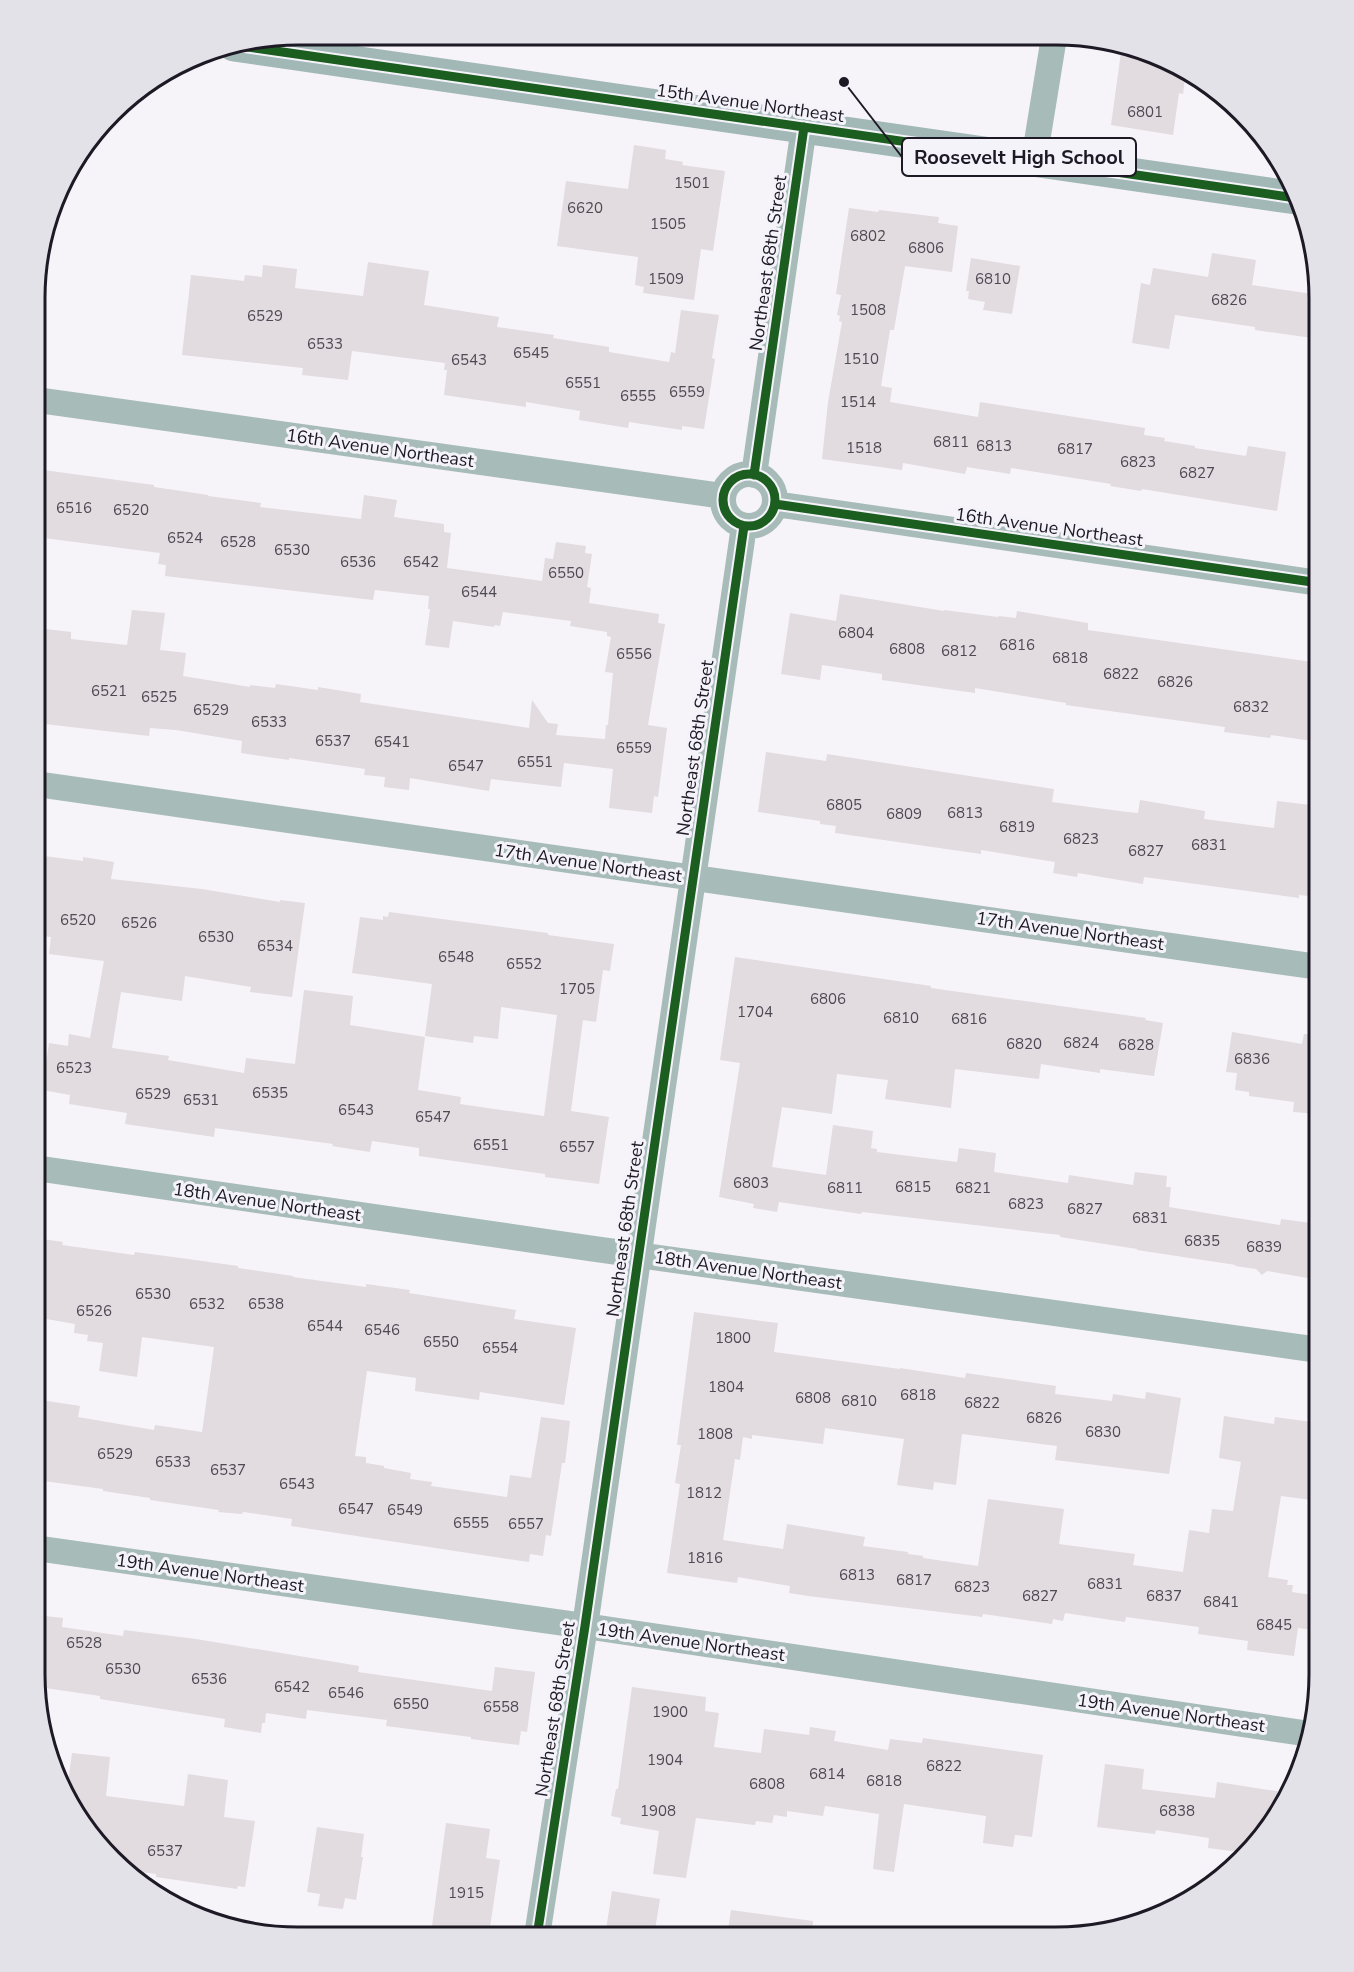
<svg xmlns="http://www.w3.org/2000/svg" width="1354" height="1972" font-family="'Nunito Sans',sans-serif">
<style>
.building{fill:#e2dbe0}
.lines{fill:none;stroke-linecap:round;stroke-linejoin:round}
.minor{stroke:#a7bbb8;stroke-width:26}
.secondary{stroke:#a2b8b7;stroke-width:33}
.cycleway-casing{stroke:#f5f3fa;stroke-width:13}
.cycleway{stroke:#1b5e20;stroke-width:9}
.labels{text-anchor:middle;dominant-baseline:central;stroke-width:6;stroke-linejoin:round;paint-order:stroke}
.number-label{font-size:15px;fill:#4e4a54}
.street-label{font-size:18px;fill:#1d1925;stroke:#f5f3fa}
.rim{fill:none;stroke:#1d1925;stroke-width:3}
.leader{fill:none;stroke:#1d1925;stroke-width:2}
.callout-dot{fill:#1d1925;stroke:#f5f3fa;stroke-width:2}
.callout{fill:#f5f3fa;stroke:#1d1925;stroke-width:2}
.callout-label{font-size:20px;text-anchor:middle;font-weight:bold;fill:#1d1925}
</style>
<rect width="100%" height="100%" fill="#f6f4f9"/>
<path class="building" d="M1122,45L1157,54L1186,71L1183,94L1179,93L1173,135L1111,125Z
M634,145L666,150L665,159L683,162L682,165L725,171L713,251L701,249L694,300L643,293L644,287L635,285L638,257L557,246L566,181L628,189Z
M849,208L878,212L879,210L939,217L938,223L958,226L952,272L905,266L894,330H890L881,386L892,388L890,402L978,417L980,402L1145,428L1144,435L1165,438L1164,441L1195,446V448L1246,456L1248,446L1286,452L1277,511L1142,489L1141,491L1110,486L1111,484L1011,468L1010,474L967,467L965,474L903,463L902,470L822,459L828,402L842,322L839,321L840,316L837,315L841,295L836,294Z
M1212,253L1256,260L1252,285L1319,295V339L1255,330V327L1175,315L1169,349L1132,343L1141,283L1150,285L1153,268L1208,277Z
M971,258L1020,266L1012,314L983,310L985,302L968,299L969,291H966Z
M368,262L429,271L424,305L499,317L497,327L554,335L553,338L609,347V352L669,362L671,352L675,353L681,310L719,315L712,358L715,359L704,429L682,426V430L629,422L628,428L579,420L580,411L526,402V407L444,395L447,370H444L445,363L352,351L348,380L302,375L303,368L182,355L191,275L244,281L245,275L262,277L263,265L297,269L295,288L363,296Z
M36,469L154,485V487L208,495V496L261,503L260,507L361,519L364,495L397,500L394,517L444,524V532L451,533L447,568L542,581L545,558L553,559L556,542L586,546L585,553L592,554L587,587L591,588L589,603L659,614L658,623L665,624L648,725L667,728L658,797L654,796L652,813L609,808L613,769L564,763L561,787L491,779L489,791L410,778L409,790L384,787L385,777L364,775L365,769L289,758V760L241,753L242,741L176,730L150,728L149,736L36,723L46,629L71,632V639L127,645L132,610L165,613L160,650L186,653L183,676L250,687V685L275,688L276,684L318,690V687L361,694L360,702L529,728L532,700L548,723L558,724L556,735L605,739L606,725H608L613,673L605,672L611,637L607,636V632L570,626L571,621L503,612L500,626L495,625L494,627L453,621L449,648L425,645L430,609H428L429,596L375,590L373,600L165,576L166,565L158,564L160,553L36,537Z
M840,594L944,611V610L998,617L999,616L1016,618L1017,611L1088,623V630L1319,663V742L1271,735L1270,738L1224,732L1225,727L1066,705V703L975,688V693L882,680V674L822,665L820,680L781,674L790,613L836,621Z
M766,752L826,761L827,754L1054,789L1052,802L1127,812L1138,813L1140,800L1205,811L1204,819L1274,828L1277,801L1319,806V897L1299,895V898L1144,877L1143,884L1078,873L1077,877L1053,873L1055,862L981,850V854L835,833L836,826L820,824V821L758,812Z
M36,855L83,861V857L114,862L111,879L202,889L280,902V900L305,903L292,997L250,992L251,987L185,976L182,1001L121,992L112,1048L169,1056L168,1060L244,1073L246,1058L295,1064L304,990L353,996L350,1025L425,1037L418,1090L461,1097L460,1104L544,1116L557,1015L501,1007L498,1039L474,1036L473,1043L425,1036L432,984L352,973L360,917L383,920V916L388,917L389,912L548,933V935L614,944L610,971L603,970L596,1022L583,1020L571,1111L609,1117L599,1184L545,1177V1174L419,1156V1148L372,1141L370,1152L332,1146L333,1144L215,1128L214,1137L125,1124L127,1113L69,1104L70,1095L42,1090L49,1043L68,1046L69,1034L90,1038L104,961L49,954L51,937L36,935Z
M735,957L931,986V988L1146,1018L1145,1020L1163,1023L1154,1076L1100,1069V1073L1041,1064L1039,1079L955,1069L951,1108L885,1099L888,1080L837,1074L832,1114L782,1107L772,1167L826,1175L833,1125L873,1131L871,1148L877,1149V1152L957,1162L959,1148L996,1153L994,1172L1068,1183L1069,1175L1133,1185L1135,1172L1167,1176L1166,1187H1171L1169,1207L1280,1225L1281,1219L1319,1224V1280L1267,1271L1262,1275L1256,1269L1235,1266L1236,1265L1137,1250V1249L1060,1237V1235L862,1212L861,1214L779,1202L777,1212L753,1208L754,1204L719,1197L740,1063L720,1060Z
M1232,1032L1302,1044L1304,1034L1319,1035V1114L1293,1112L1294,1102L1249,1096V1092L1235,1090L1237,1073L1226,1072Z
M35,1238L63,1242L62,1245L134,1255L135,1252L188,1259L238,1266V1268L293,1276V1277L366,1287V1284L410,1290L409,1293L516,1310L514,1319L576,1328L564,1405L480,1392L479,1400L415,1391L416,1378L367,1371L355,1456L366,1457V1463L384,1466V1468L411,1473L410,1479L432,1482L431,1486L507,1497L510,1475L531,1478L541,1417L570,1421L565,1463H562L551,1536L546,1535L543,1556L530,1554L529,1562L488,1556L291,1526L292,1519L243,1512L242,1514L218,1512L219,1510L150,1500V1498L103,1491V1489L36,1480L37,1472L35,1471V1459L38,1436L36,1435L41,1400L80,1406L78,1417L154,1430L155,1425L202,1432L214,1347L142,1337L137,1377L99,1371L103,1343L87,1341L88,1335L74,1333L75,1324L35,1317Z
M694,1312L778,1323L774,1352L900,1369V1368L965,1378L966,1373L1007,1379L1056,1386L1055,1394L1112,1401L1113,1394L1145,1399L1146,1392L1181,1398L1169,1474L1055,1460L1057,1446L962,1434L956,1485L934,1482L933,1490L897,1485L904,1439L825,1428L823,1444L752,1435V1439L743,1437L740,1460L735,1459L723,1540L783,1549L787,1524L865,1537L863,1546L908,1552V1554L923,1556V1558L978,1566L988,1499L1064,1509L1059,1544L1135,1554L1133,1565L1183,1572L1189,1530L1209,1533L1212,1509L1233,1511L1241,1462L1219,1458L1224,1416L1274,1424L1275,1417L1319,1423V1501L1281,1496L1268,1577L1288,1580L1287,1585H1293L1292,1592L1319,1596V1631L1298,1628L1294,1656L1247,1650L1248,1641L1198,1634L1199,1627L1126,1617L1125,1622L1065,1613L1063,1621L1053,1619L1052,1624L983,1614L982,1617L808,1596L789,1593L790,1586L738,1577L737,1583L667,1573L680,1484L675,1483L681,1445H677Z
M35,1615L63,1618L62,1627L123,1636L124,1630L196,1639L359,1666L358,1672L492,1691L495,1667L535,1672L527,1732L521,1731L519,1745L471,1739V1737L386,1726L387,1720L307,1710L306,1719L266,1713L265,1723H262L261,1733L224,1727L225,1719L100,1699V1696L38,1687L34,1674Z
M632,1687L706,1697L705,1711L719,1713L714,1747L761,1753L764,1729L809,1735L810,1727L836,1731L834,1741L888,1750L890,1739L922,1743L923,1738L1043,1755L1032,1837L1015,1835L1013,1847L983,1843L986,1816L904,1804L894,1872L873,1869L879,1814L825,1806L823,1816L787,1811V1817L774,1815L772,1823L756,1821L755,1825L696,1818L686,1878L653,1874L659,1831L620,1824L621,1818L611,1816L616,1789H618Z
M72,1753L110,1757L106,1796L184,1806L188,1774L228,1780L224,1817L255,1821L245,1887L238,1886L237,1889L156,1877V1874L125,1870L100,1848L66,1797Z
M1105,1764L1144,1769L1142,1789L1215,1798L1217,1782L1289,1793L1275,1821L1246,1853L1208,1848L1209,1838L1156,1830L1155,1834L1097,1827Z
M446,1823L490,1829L486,1858L500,1860L489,1934L432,1926Z
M317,1827L364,1834L361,1857H363L356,1900L345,1898L343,1909L318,1906L320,1894L307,1892Z
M612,1891L660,1899L654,1936H605Z
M731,1910L813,1921L812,1937H727Z"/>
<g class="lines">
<path class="minor" d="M1034,160L1054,37
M37,400L723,496
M723 500a26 26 0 1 1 52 0a26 26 0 1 1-52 0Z
M754,475L804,127
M775,504L1319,583
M36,784L1319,967
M35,1168L588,1248L1319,1350
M35,1548L585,1626L1310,1734
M537,1936L585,1626L744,526"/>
<path class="secondary" d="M234,45L1296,198"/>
<defs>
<path id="cycleway" d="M234,45L1296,198
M723 500a26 26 0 1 1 52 0a26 26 0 1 1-52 0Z
M754,475L804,127
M775,504L1319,583
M537,1936L585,1626L744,526"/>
</defs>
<use href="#cycleway" class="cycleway-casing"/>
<use href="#cycleway" class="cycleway"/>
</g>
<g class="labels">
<g class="number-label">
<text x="1145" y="112">6801</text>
<text x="692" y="183">1501</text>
<text x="585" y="208">6620</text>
<text x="668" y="224">1505</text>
<text x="868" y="236">6802</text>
<text x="926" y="248">6806</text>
<text x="666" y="279">1509</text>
<text x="993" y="279">6810</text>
<text x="1229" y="300">6826</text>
<text x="868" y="310">1508</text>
<text x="265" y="316">6529</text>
<text x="325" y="344">6533</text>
<text x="531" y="353">6545</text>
<text x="861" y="359">1510</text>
<text x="469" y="360">6543</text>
<text x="583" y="383">6551</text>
<text x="687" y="392">6559</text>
<text x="638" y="396">6555</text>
<text x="858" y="402">1514</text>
<text x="951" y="442">6811</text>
<text x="994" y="446">6813</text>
<text x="864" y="448">1518</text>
<text x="1075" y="449">6817</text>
<text x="1138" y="462">6823</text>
<text x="1197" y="473">6827</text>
<text x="74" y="508">6516</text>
<text x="131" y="510">6520</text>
<text x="185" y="538">6524</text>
<text x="238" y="542">6528</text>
<text x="292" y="550">6530</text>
<text x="358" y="562">6536</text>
<text x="421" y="562">6542</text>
<text x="566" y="573">6550</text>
<text x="479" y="592">6544</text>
<text x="856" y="633">6804</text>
<text x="1017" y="645">6816</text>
<text x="907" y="649">6808</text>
<text x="959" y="651">6812</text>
<text x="634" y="654">6556</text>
<text x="1070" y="658">6818</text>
<text x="1121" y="674">6822</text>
<text x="1175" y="682">6826</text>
<text x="109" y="691">6521</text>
<text x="159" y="697">6525</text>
<text x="1251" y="707">6832</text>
<text x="211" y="710">6529</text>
<text x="269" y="722">6533</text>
<text x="333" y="741">6537</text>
<text x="392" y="742">6541</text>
<text x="634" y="748">6559</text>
<text x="535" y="762">6551</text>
<text x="466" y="766">6547</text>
<text x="844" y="805">6805</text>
<text x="965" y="813">6813</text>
<text x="904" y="814">6809</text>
<text x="1017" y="827">6819</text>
<text x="1081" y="839">6823</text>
<text x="1209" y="845">6831</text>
<text x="1146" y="851">6827</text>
<text x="78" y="920">6520</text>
<text x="139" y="923">6526</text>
<text x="216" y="937">6530</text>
<text x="275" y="946">6534</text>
<text x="456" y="957">6548</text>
<text x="524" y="964">6552</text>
<text x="577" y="989">1705</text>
<text x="828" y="999">6806</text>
<text x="755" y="1012">1704</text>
<text x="901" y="1018">6810</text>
<text x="969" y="1019">6816</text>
<text x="1081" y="1043">6824</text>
<text x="1024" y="1044">6820</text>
<text x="1136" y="1045">6828</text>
<text x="1252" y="1059">6836</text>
<text x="74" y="1068">6523</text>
<text x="270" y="1093">6535</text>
<text x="153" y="1094">6529</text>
<text x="201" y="1100">6531</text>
<text x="356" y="1110">6543</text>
<text x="433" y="1117">6547</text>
<text x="491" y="1145">6551</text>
<text x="577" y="1147">6557</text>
<text x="751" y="1183">6803</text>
<text x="913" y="1187">6815</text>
<text x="845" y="1188">6811</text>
<text x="973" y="1188">6821</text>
<text x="1026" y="1204">6823</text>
<text x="1085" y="1209">6827</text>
<text x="1150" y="1218">6831</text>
<text x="1202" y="1241">6835</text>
<text x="1264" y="1247">6839</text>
<text x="153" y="1294">6530</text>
<text x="207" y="1304">6532</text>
<text x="266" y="1304">6538</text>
<text x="94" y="1311">6526</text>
<text x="325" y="1326">6544</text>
<text x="382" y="1330">6546</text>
<text x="733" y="1338">1800</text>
<text x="441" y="1342">6550</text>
<text x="500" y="1348">6554</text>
<text x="726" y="1387">1804</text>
<text x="918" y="1395">6818</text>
<text x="813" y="1398">6808</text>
<text x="859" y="1401">6810</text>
<text x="982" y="1403">6822</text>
<text x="1044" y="1418">6826</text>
<text x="1103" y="1432">6830</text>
<text x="715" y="1434">1808</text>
<text x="115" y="1454">6529</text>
<text x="173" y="1462">6533</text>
<text x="228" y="1470">6537</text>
<text x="297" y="1484">6543</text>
<text x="704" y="1493">1812</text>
<text x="356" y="1509">6547</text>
<text x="405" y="1510">6549</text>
<text x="471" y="1523">6555</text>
<text x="526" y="1524">6557</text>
<text x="705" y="1558">1816</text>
<text x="857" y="1575">6813</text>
<text x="914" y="1580">6817</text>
<text x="1105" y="1584">6831</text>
<text x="972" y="1587">6823</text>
<text x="1040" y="1596">6827</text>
<text x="1164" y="1596">6837</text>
<text x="1221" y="1602">6841</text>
<text x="1274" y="1625">6845</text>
<text x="84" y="1643">6528</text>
<text x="123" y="1669">6530</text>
<text x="209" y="1679">6536</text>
<text x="292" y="1687">6542</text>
<text x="346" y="1693">6546</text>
<text x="411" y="1704">6550</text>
<text x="501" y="1707">6558</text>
<text x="670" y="1712">1900</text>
<text x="665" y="1760">1904</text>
<text x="944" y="1766">6822</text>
<text x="827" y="1774">6814</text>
<text x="884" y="1781">6818</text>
<text x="767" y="1784">6808</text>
<text x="658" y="1811">1908</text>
<text x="1177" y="1811">6838</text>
<text x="165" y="1851">6537</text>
<text x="466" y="1893">1915</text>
</g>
<g class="street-label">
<text transform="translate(750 103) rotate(8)">15th Avenue Northeast</text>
<text transform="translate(768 263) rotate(-82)">Northeast 68th Street</text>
<text transform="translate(380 448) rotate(8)">16th Avenue Northeast</text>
<text transform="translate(1049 527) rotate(8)">16th Avenue Northeast</text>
<text transform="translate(695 748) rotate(-82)">Northeast 68th Street</text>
<text transform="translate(588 863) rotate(8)">17th Avenue Northeast</text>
<text transform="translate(1070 931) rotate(8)">17th Avenue Northeast</text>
<text transform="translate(267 1202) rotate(8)">18th Avenue Northeast</text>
<text transform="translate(625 1229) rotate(-82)">Northeast 68th Street</text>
<text transform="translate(748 1270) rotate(8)">18th Avenue Northeast</text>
<text transform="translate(210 1573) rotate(8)">19th Avenue Northeast</text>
<text transform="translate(691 1642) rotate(8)">19th Avenue Northeast</text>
<text transform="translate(555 1709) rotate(-81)">Northeast 68th Street</text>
<text transform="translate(1171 1713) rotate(8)">19th Avenue Northeast</text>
</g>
</g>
<path d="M0 0H1354V1972H0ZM298 45H1056A253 253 0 0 1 1309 298V1674A253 253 0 0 1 1056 1927H298A253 253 0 0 1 45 1674V298A253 253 0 0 1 298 45Z" fill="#e4e2e9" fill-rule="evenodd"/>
<path class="rim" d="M298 45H1056A253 253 0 0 1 1309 298V1674A253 253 0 0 1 1056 1927H298A253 253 0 0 1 45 1674V298A253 253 0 0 1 298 45Z"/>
<path class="leader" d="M844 82L902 157"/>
<circle class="callout-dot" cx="844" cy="82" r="6"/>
<rect class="callout" x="902" y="138" width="234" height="38" rx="6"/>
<g class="callout-label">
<text x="1019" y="164">Roosevelt High School</text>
</g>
</svg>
